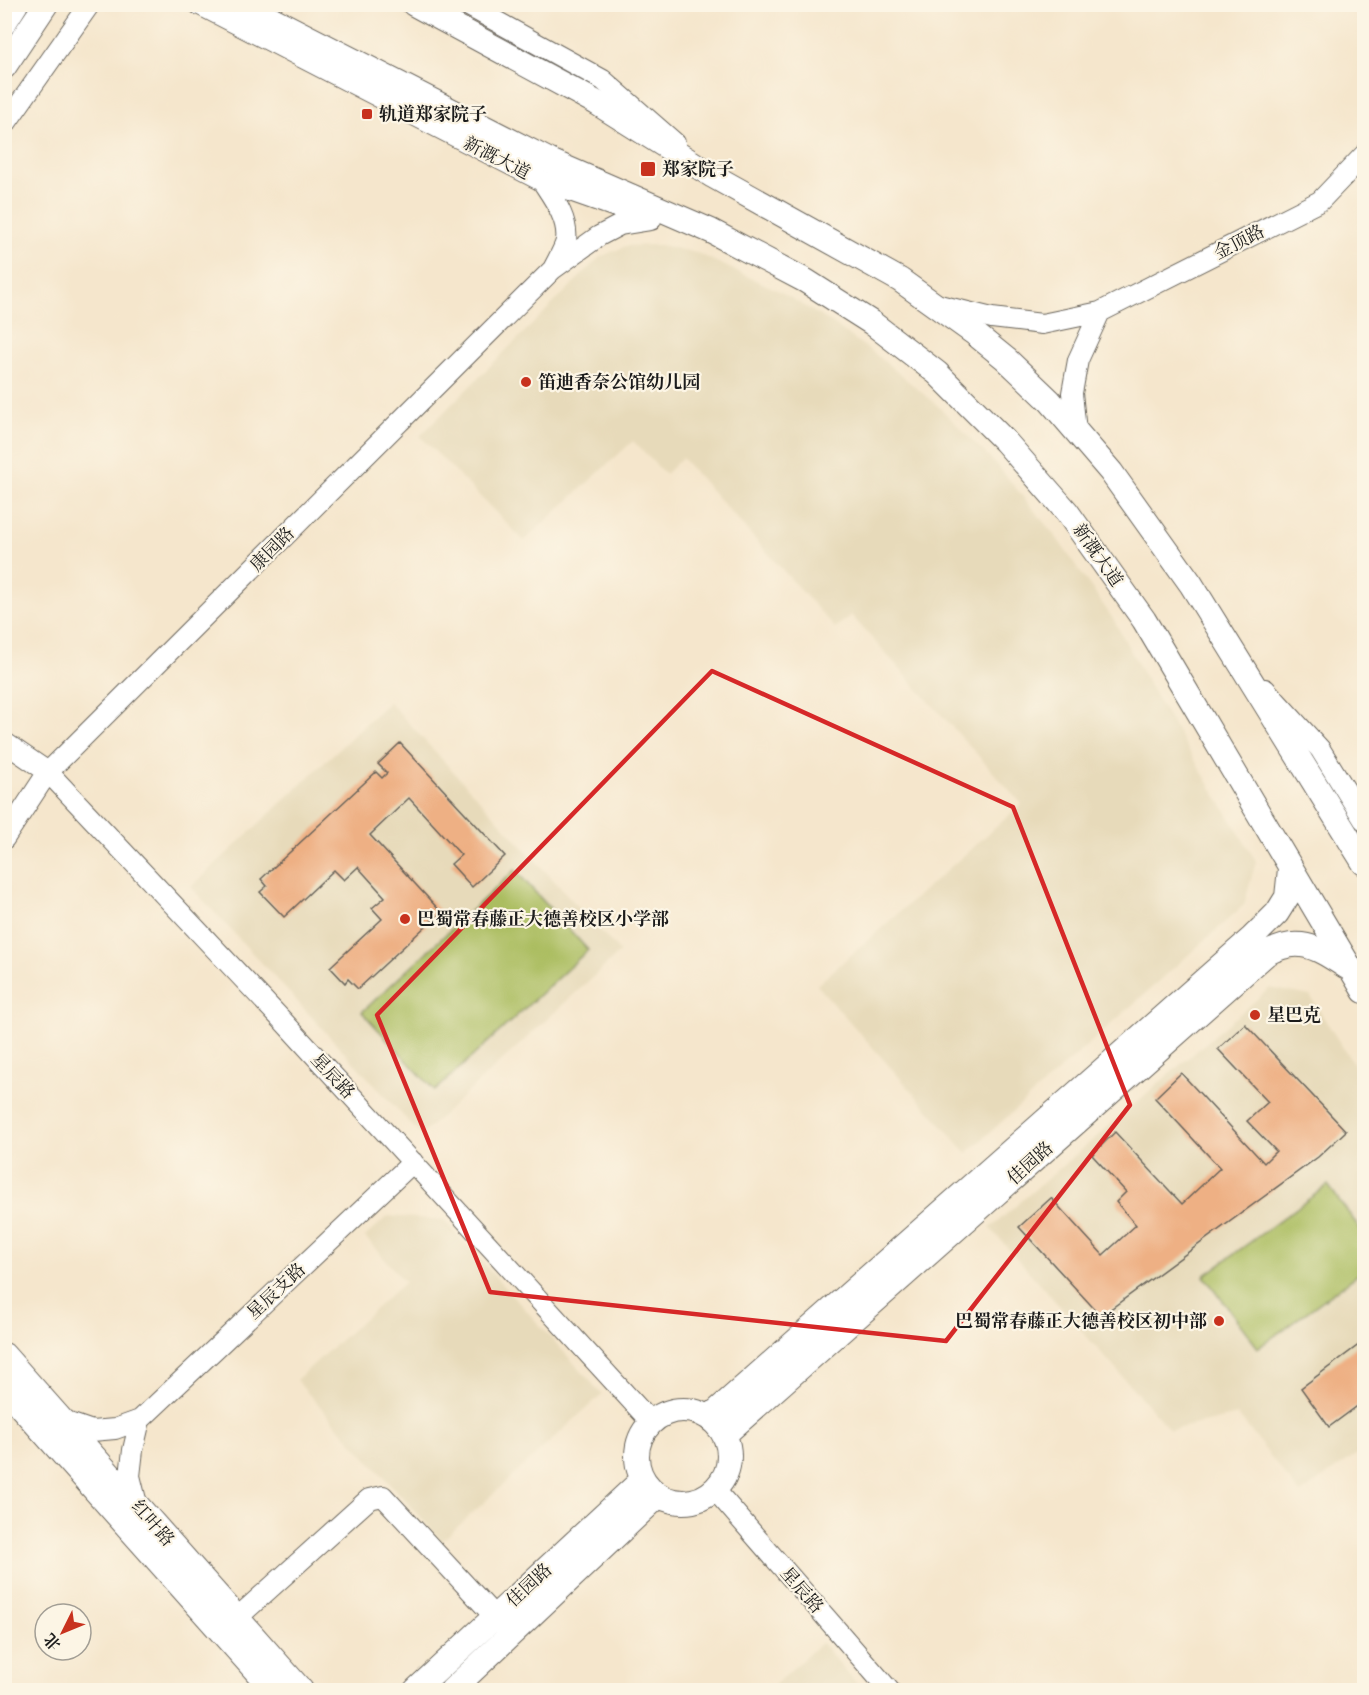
<svg xmlns="http://www.w3.org/2000/svg" width="1369" height="1695" font-family="'Libre Caslon Text','Noto Serif SC',serif">
<style>
.built{fill:#e7daba}
.green{fill:#abbd61;stroke:#646c3e;stroke-width:1.5}
.building{fill:#eeb084}
.lines{fill:none;stroke-linecap:round;stroke-linejoin:round}
.minor-casing{stroke:#68635a;stroke-width:22}
.major-casing{stroke:#68635a;stroke-width:26}
.minor{stroke:#fff;stroke-width:20}
.major{stroke:#fff;stroke-width:24}
.marked{fill:none;stroke:#d62828;stroke-width:4.5;stroke-linejoin:round}
.poi-dot{fill:#c8321e;stroke:#fcf5e5;stroke-width:2}
.labels{text-anchor:middle;dominant-baseline:central;stroke-width:4.5;stroke-linejoin:round;paint-order:stroke}
.poi-label{font-size:18px;font-weight:bold;fill:#1c1c1c;stroke:#fcf5e5;text-anchor:start}
.street-label{font-size:18px;fill:#1c1c1c;stroke:#fcf5e5}
</style>
<rect width="100%" height="100%" fill="#fcf5e5"/>
<filter id="ink" filterUnits="userSpaceOnUse"><feTurbulence type="fractalNoise" baseFrequency=".0167" numOctaves="2"/><feDisplacementMap in="SourceGraphic" scale="12" xChannelSelector="R" yChannelSelector="G"/><feConvolveMatrix kernelMatrix="1 2 1 2 8 2 1 2 1" color-interpolation-filters="sRGB"/></filter>
<filter id="wash" filterUnits="userSpaceOnUse"><feTurbulence type="fractalNoise" baseFrequency=".008" numOctaves="4" result="noise"/><feDisplacementMap in="SourceGraphic" scale="24" xChannelSelector="R" yChannelSelector="G"/><feGaussianBlur stdDeviation="1.35" result="paint"/><feColorMatrix in="noise" values="0 0 0 0 0 0 0 0 0 0 0 0 0 0 0 0 0 1.4 0 .05"/><feComposite in="paint" operator="in"/></filter>
<g filter="url(#wash)">
<rect width="100%" height="100%" fill="#f5e6cc"/>
<path class="built" d="M660,245L697,253L781,292L829,321L879,357L938,406L996,464L1056,537L1113,619L1152,690L1256,861L1244,905L967,1153L817,985L1022,804L851,615L835,628L682,458L665,474L633,441L524,541L420,436L600,257L626,246Z
M389,702L620,952L421,1135L191,887Z
M1270,988L1310,996L1364,1081V1449L1300,1494L1238,1415L1170,1430L990,1228Z
M388,1216L444,1220L602,1394L442,1541L296,1380L405,1282L365,1237Z
M822,1643L862,1690H769L821,1643Z"/>
<path class="green" d="M515,870L588,950L435,1091L362,1012Z
M1328,1185L1364,1234V1270L1258,1348L1204,1276Z"/>
<g id="blocks">
<path class="building" d="M400,743L505,856L472,887L451,864L461,855L409,798L370,835L441,912L358,989L348,979L345,983L330,967L382,919L372,908L385,897L358,867L344,880L334,870L284,917L260,892L267,886L261,879L376,772L382,778L387,773L378,764Z
M1245,1024L1346,1131L1318,1157L1101,1316L1019,1227L1051,1198L1103,1255L1136,1225L1116,1202L1126,1192L1092,1155L1115,1132L1182,1204L1220,1168L1155,1098L1181,1073L1264,1163L1276,1151L1247,1121L1268,1102L1218,1049Z
M1364,1341V1401L1329,1427L1301,1388Z"/>
</g>
</g>
<g filter="url(#ink)">
<use href="#blocks" fill-opacity="0" stroke="#68635a" stroke-width="1.5"/>
<g class="lines">
<defs>
<path id="minor" d="M198,4L542,181L650,219
M465,4L603,80L675,143
M4,126L90,4
M542,181C553,198 569,219 566,241C564,249 558,259 554,267
M939,305L992,318L1042,324L1100,312L1320,201L1364,155
M1076,431L1072,393L1078,360L1100,312
M1265,689L1320,749L1364,820
M4,742L48,772L283,1021L651,1422
M4,839L48,772L553,269L599,236L620,225L651,220
M63,1421L92,1431L115,1429L140,1420L413,1162
M715,1490L889,1690
M137,1504L130,1476L133,1450L140,1420
M237,1618L369,1499L383,1496L495,1617"/>
<path id="major" d="M243,4L550,161L711,231L806,281L872,323L937,373L1005,441L1067,512L1144,620L1364,991
M414,4L597,103L713,176L900,280L974,333L1006,359L1050,401L1111,472L1191,584L1364,863
M4,23L16,4
M4,67L46,4
M4,1355L301,1690
M4,1388L273,1690
M637 1456a46 46 0 1 1 92 0a46 46 0 1 1-92 0Z
M710,1417L1252,938L1277,913L1287,897L1290,869
M724,1435L1266,954C1300,935 1317,948 1347,967
M416,1690L642,1480
M452,1690L658,1496"/>
</defs>
<use href="#minor" class="minor-casing"/>
<use href="#major" class="major-casing"/>
<use href="#minor" class="minor"/>
<use href="#major" class="major"/>
</g>
</g>
<path class="marked" d="M712,671L1013,807L1130,1105L946,1341L490,1292L377,1015Z"/>
<g class="poi-dot">
<rect x="361" y="108" width="12" height="12" rx="3"/>
<rect x="640" y="161" width="16" height="16" rx="3"/>
<circle cx="526" cy="382" r="6"/>
<circle cx="405" cy="919" r="6"/>
<circle cx="1255" cy="1015" r="6"/>
<circle cx="1219" cy="1321" r="6"/>
</g>
<g class="labels">
<g class="poi-label">
<text x="379" y="114">轨道郑家院子</text>
<text x="662" y="169">郑家院子</text>
<text x="538" y="382">笛迪香奈公馆幼儿园</text>
<text x="417" y="919">巴蜀常春藤正大德善校区小学部</text>
<text x="1267" y="1015">星巴克</text>
<text x="1207" y="1321" text-anchor="end">巴蜀常春藤正大德善校区初中部</text>
</g>
<g class="street-label">
<text transform="translate(497 158) rotate(27)">新溉大道</text>
<text transform="translate(1239 242) rotate(-27)">金顶路</text>
<text transform="translate(272 549) rotate(-45)">康园路</text>
<text transform="translate(1098 555) rotate(55)">新溉大道</text>
<text transform="translate(333 1076) rotate(47)">星辰路</text>
<text transform="translate(1030 1163) rotate(-42)">佳园路</text>
<text transform="translate(276 1291) rotate(-43)">星辰支路</text>
<text transform="translate(153 1523) rotate(49)">红叶路</text>
<text transform="translate(529 1585) rotate(-43)">佳园路</text>
<text transform="translate(802 1590) rotate(49)">星辰路</text>
</g>
</g>
<rect width="1369" height="1695" fill="none" stroke="#fcf5e5" stroke-width="24"/>
<g transform="translate(63 1632) rotate(227)"><circle r="28" fill="#fcf5e5" stroke="#a29e95" stroke-width="1.5"/>
<path d="M0-4.5L10 22L0 15L-10 22Z" fill="#c8321e"/>
<text y="-9" font-size="16" font-weight="bold" text-anchor="middle" fill="#1c1c1c">北</text>
</g>
</svg>
